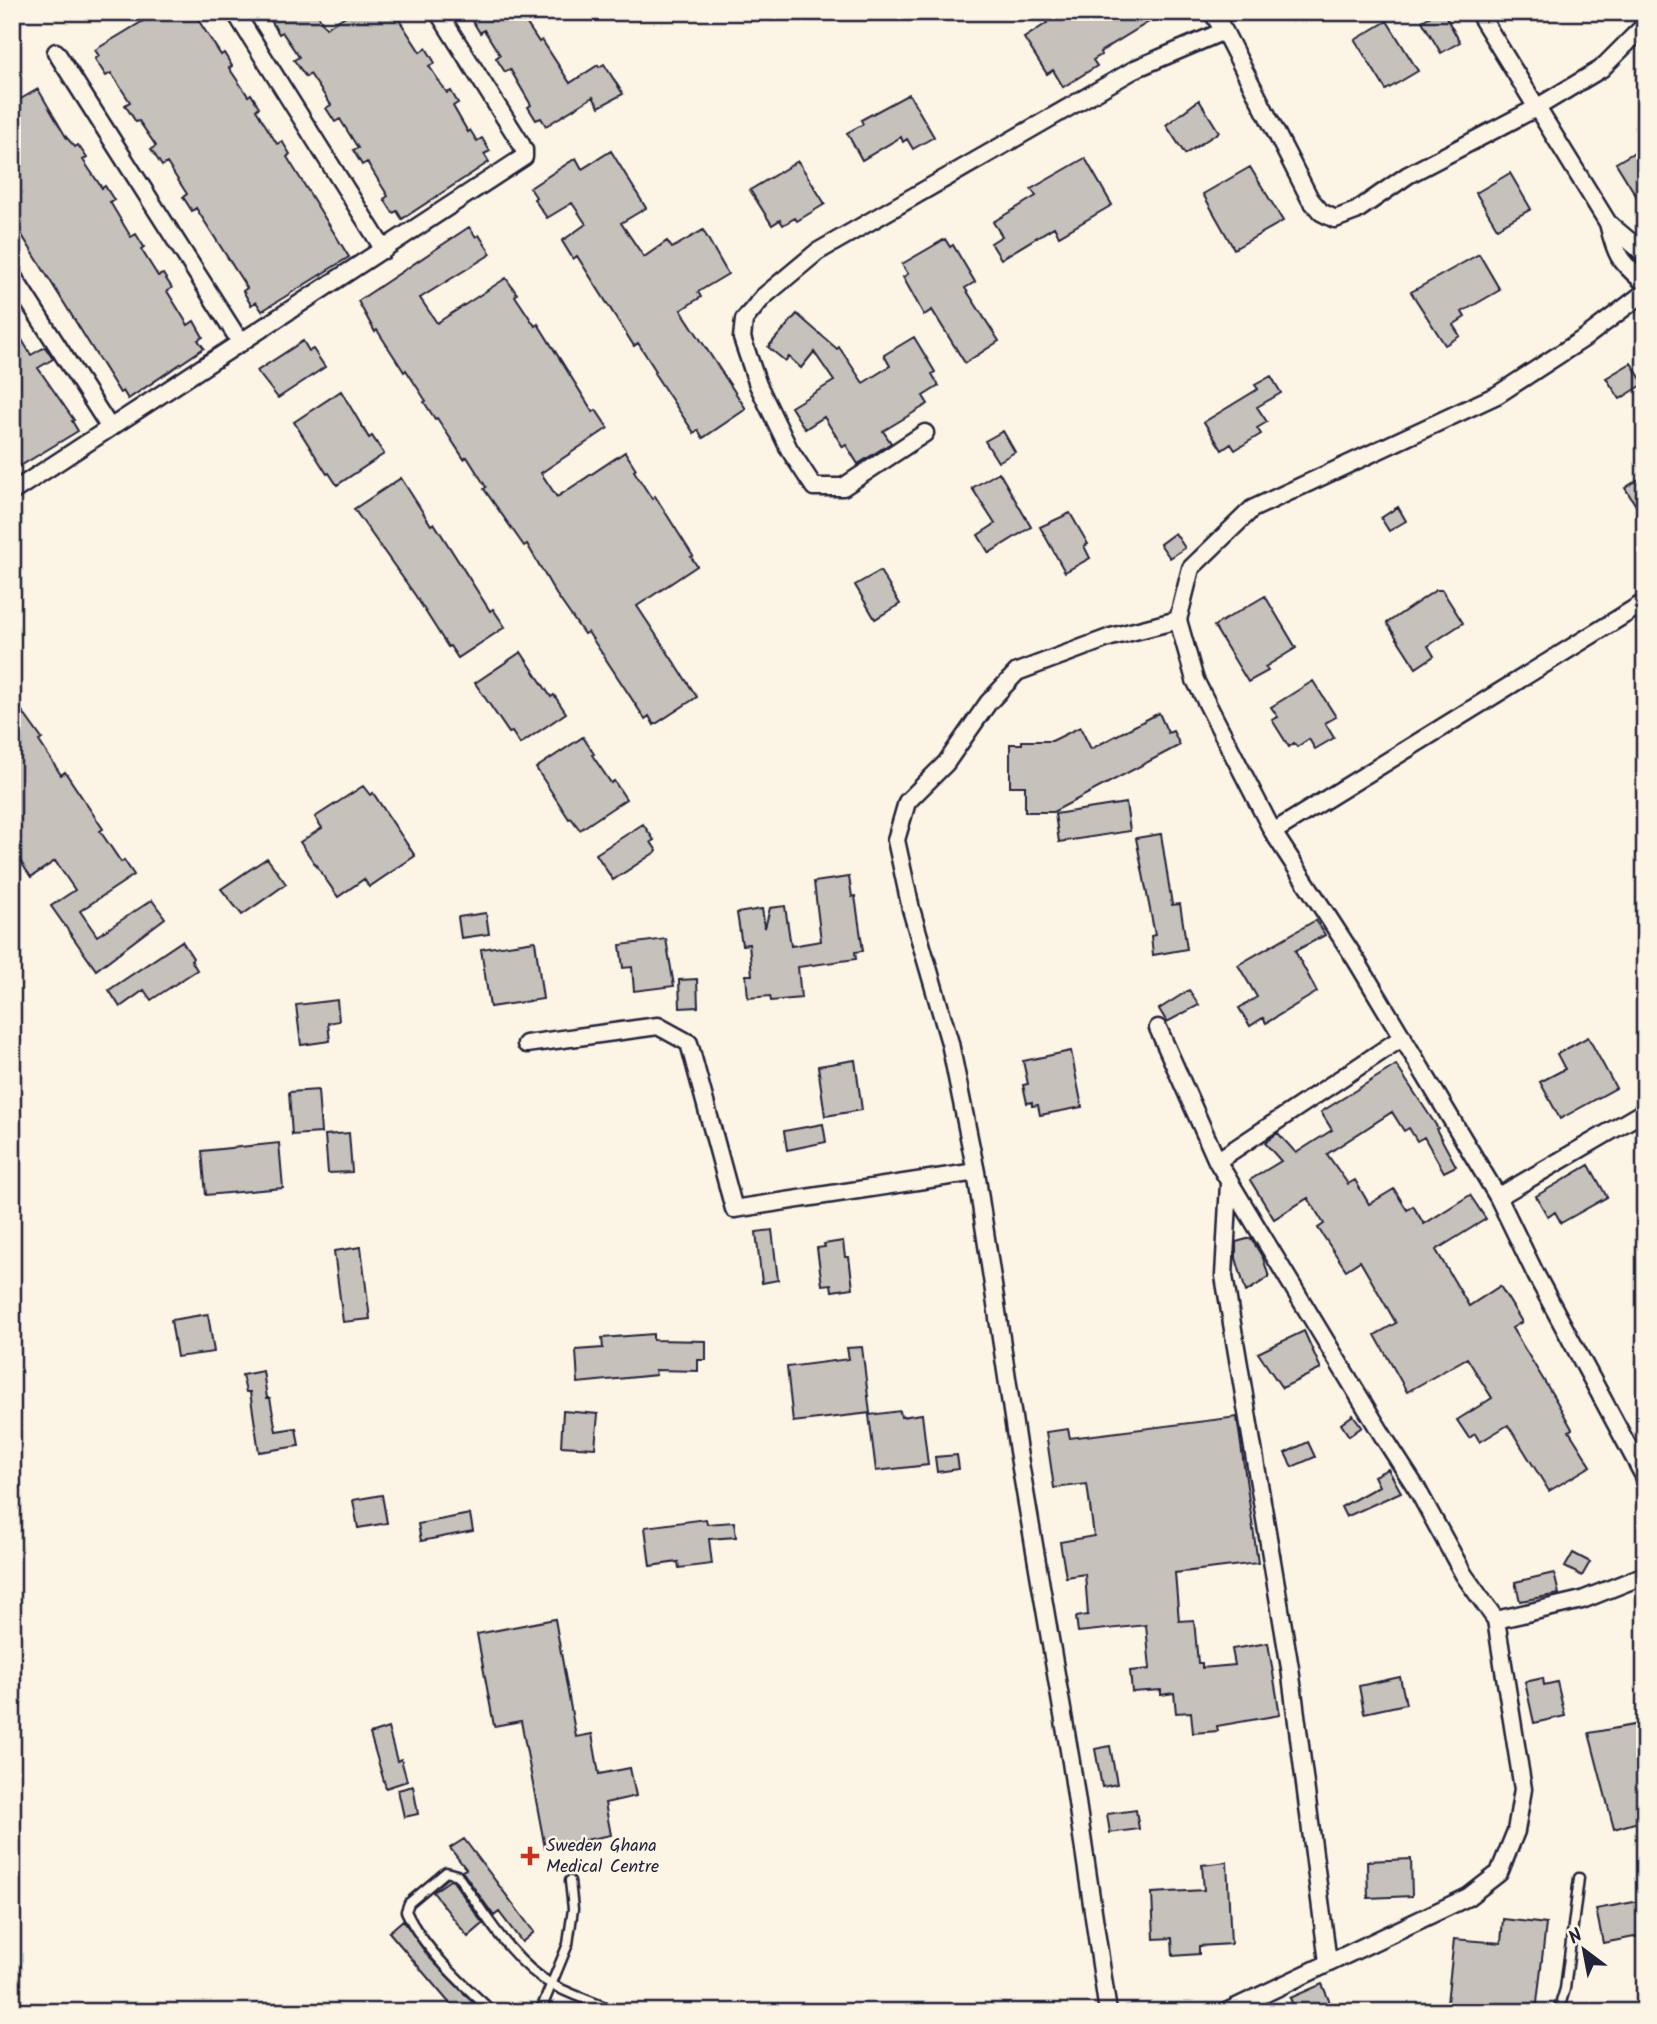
<svg xmlns="http://www.w3.org/2000/svg" width="1657" height="2024" font-family="Kalam,sans-serif">
<style>
.building{fill:#c6c1bb;stroke:#22223b;stroke-width:2}
.lines{fill:none;stroke-linecap:round;stroke-linejoin:round}
.lane-casing{stroke:#22223b;stroke-width:13}
.street-casing{stroke:#22223b;stroke-width:21}
.lane{stroke:#fcf5e5;stroke-width:8}
.street{stroke:#fcf5e5;stroke-width:16}
.poi-dot{fill:#c8321e;stroke:#fcf5e5;stroke-width:2.5}
.labels{text-anchor:middle;dominant-baseline:central;stroke-width:5;stroke-linejoin:round;paint-order:stroke}
.poi-label{font-size:18px;fill:#22223b;stroke:#fcf5e5;text-anchor:start}
</style>
<rect width="100%" height="100%" fill="#fcf5e5"/>
<filter id="ink" filterUnits="userSpaceOnUse"><feTurbulence type="fractalNoise" baseFrequency=".0143" numOctaves="2"/><feDisplacementMap in="SourceGraphic" scale="14" xChannelSelector="R" yChannelSelector="G"/><feConvolveMatrix kernelMatrix="1 2 1 2 8 2 1 2 1" color-interpolation-filters="sRGB"/></filter>
<g filter="url(#ink)">
<path class="building" d="M158,12H193L221,55L224,53L232,66L229,68L248,96L251,94L259,107L256,110L277,144L282,141L290,154L287,157L349,257L262,311L256,302L251,305L243,291L247,288L196,208L192,211L183,197L187,194L167,163L162,166L151,149L156,146L139,121L136,122L125,105L130,102L111,73L106,76L95,59L99,56L95,50Z
M266,12H316L326,28L352,12H394L420,52L426,48L435,63L429,66L447,93L451,91L458,103L453,106L468,132L470,130L477,141L482,138L490,151L484,154L489,162L402,219L397,211L393,213L384,199L388,196L367,162L362,165L353,150L358,148L340,119L335,122L326,108L331,105L310,74L306,77L294,60L299,57L282,32L279,34Z
M467,12H519L539,42L542,40L570,83L598,65L599,67L604,64L623,94L599,107L593,97L546,126L541,118L536,120L528,107L531,105L510,69L505,72L496,58L500,55L484,30L480,33Z
M1040,12H1165L1100,52L1101,55L1093,60L1097,66L1063,87L1053,70L1047,74L1024,38L1047,23Z
M1438,12H1443L1460,42L1441,53L1422,21Z
M1387,21L1418,71L1386,90L1355,40Z
M38,89L66,137L75,147L78,145L87,158L83,160L102,188L105,186L114,200L110,202L131,237L136,234L144,247L141,249L158,276L163,274L172,288L167,291L188,325L194,321L203,337L198,340L204,348L128,399L123,391L120,393L18,229L12,233V150L21,144L12,129V104Z
M909,94L934,137L913,149L907,139L903,142L901,137L862,160L847,133L863,124L861,120Z
M1199,100L1219,132L1185,154L1166,125Z
M1645,146V210L1616,163Z
M611,151L646,208L621,223L644,257L667,241L672,248L703,230L728,274L698,292L701,297L681,310L746,409L703,438L698,430L694,433L654,373L656,371L638,343L634,346L577,256L573,259L562,241L586,224L572,203L547,218L534,199L536,197L530,188L576,158L582,169Z
M1085,158L1112,205L1059,236L1054,227L1001,259L991,243L1002,236L993,222L1036,196L1031,189Z
M798,161L825,204L797,221L795,218L783,225L780,220L772,225L750,190Z
M1250,167L1283,221L1234,249L1203,194Z
M1510,173L1531,209L1497,228L1476,193Z
M469,227L476,237L479,235L491,254L420,298L437,323L506,278L517,294L515,296L535,326L538,324L593,412L596,410L608,428L541,473L557,497L625,452L636,469L634,471L652,499L655,496L693,556L691,557L697,566L637,606L697,697L654,725L649,716L645,719L588,632L584,634L556,594L527,544L524,546L484,489L486,487L467,457L464,459L437,418L435,419L424,402L426,401L406,370L404,372L377,330L375,332L358,301Z
M945,239L950,247L953,245L975,282L965,288L999,341L965,363L932,310L924,315L903,277L908,274L902,264Z
M1479,254L1500,290L1462,312L1465,317L1453,325L1460,336L1445,345L1411,292Z
M797,314L837,349L839,347L863,383L890,366L884,355L914,337L935,372L932,374L939,386L923,396L928,404L883,431L891,443L858,464L846,445L843,447L824,417L805,429L791,407L834,381L814,352L801,368L789,357L785,361L768,347Z
M12,323L31,355L45,347L53,359L38,368L74,420L72,421L78,431L12,471Z
M303,341L309,351L313,349L325,367L278,398L257,371Z
M1631,363L1644,384L1620,399L1606,378Z
M1271,376L1281,393L1257,407L1267,422L1257,428L1261,434L1235,450L1231,444L1222,450L1204,422L1258,389L1255,385Z
M341,391L369,438L372,436L384,454L337,485L329,473L327,474L294,422Z
M1003,431L1015,452L998,462L985,441Z
M999,472L1031,527L989,553L978,535L995,524L972,488Z
M1645,475V520L1625,488Z
M401,478L431,525L434,523L490,611L493,609L505,627L458,658L450,646L448,647L415,595L354,509Z
M1398,507L1406,521L1389,531L1381,518Z
M1070,513L1088,544L1084,546L1090,558L1065,572L1040,527Z
M1175,533L1185,548L1170,558L1160,544Z
M880,571L900,604L875,619L855,585Z
M1436,590H1442L1463,623L1428,646L1434,656L1416,668L1387,623Z
M1265,596L1296,648L1265,667L1268,671L1248,682L1214,626Z
M521,652L551,697L554,695L566,713L520,744L512,732L509,733L475,683Z
M1313,681L1336,717L1325,723L1334,738L1315,749L1309,739L1297,747L1294,743L1289,747L1272,720L1278,717L1271,707Z
M12,697L42,739L39,741L61,775L65,772L103,829L100,831L121,862L124,860L134,875L80,911L97,936L152,900L165,918L96,970L51,906L75,890L55,861L31,877L12,849Z
M1159,713L1168,733L1173,731L1180,745L1053,812H1025V786H1010V744H1022V741H1052L1080,727L1091,749Z
M583,737L594,754L592,755L611,783L614,781L626,799L580,830L571,818L569,819L536,768Z
M363,786L370,795L373,793L415,856L369,887L364,879L338,897L300,842L322,828L315,817Z
M1126,803L1130,831L1059,842L1055,814Z
M643,824L654,840L651,842L657,851L613,880L596,854Z
M1161,834L1172,905L1180,904L1187,949L1153,955L1151,936L1155,935L1136,838Z
M267,858L286,884L242,915L221,889Z
M849,877L852,897L855,896L863,951L855,952L856,959L798,967L801,998L771,1001L770,996L748,998L746,975H752L749,944L742,945L737,913L762,909L765,928L770,908L785,906L791,946L821,941L814,882Z
M486,913L489,934L461,938L458,917Z
M1316,920L1325,935L1295,951L1317,992L1266,1023L1263,1018L1250,1026L1239,1008L1257,997L1238,965Z
M666,939L674,986L634,991L632,967L623,968L620,945Z
M182,941L193,958L191,960L197,970L151,1000L144,990L120,1007L109,990Z
M535,941L543,999L490,1007L481,949Z
M697,979L698,1007L680,1008L679,980Z
M1189,990L1199,1005L1167,1022L1159,1009Z
M337,1000L339,1021L328,1023L330,1041L301,1045L296,1005Z
M1588,1037L1616,1088L1560,1119L1540,1082L1565,1069L1557,1054Z
M1071,1051L1082,1107L1040,1115L1038,1105L1032,1106V1102L1027,1103L1023,1085L1028,1084L1023,1061Z
M855,1060L862,1110L825,1116L818,1066Z
M1396,1065L1438,1128L1436,1129L1456,1166L1444,1172L1424,1137L1417,1141L1409,1128L1404,1131L1392,1112L1327,1154L1348,1184L1355,1180L1369,1204L1394,1189L1407,1210L1413,1206L1424,1224L1470,1195L1486,1219L1436,1250L1469,1306L1500,1286L1522,1322L1512,1328L1557,1402L1572,1429L1569,1431L1591,1466L1549,1491L1508,1425L1480,1442L1475,1434L1469,1438L1457,1420L1492,1398L1467,1358L1407,1392L1375,1335L1396,1323L1360,1261L1346,1270L1318,1228L1324,1224L1308,1198L1274,1219L1250,1180L1281,1161L1265,1143L1272,1137L1278,1133L1296,1153L1332,1130L1321,1112Z
M318,1090L321,1133L292,1135L289,1092Z
M823,1124L826,1142L787,1150L784,1131Z
M349,1133L352,1172L328,1173L325,1135Z
M279,1143L283,1188L206,1195L202,1151Z
M1589,1165L1607,1197L1561,1223L1555,1212L1548,1217L1536,1196Z
M772,1230L778,1280L762,1283L756,1232Z
M1251,1238L1263,1258L1269,1277L1246,1292L1236,1258V1242Z
M843,1241L845,1257H849L853,1288L832,1291L831,1284L822,1285L817,1248L825,1247L824,1244Z
M361,1247L370,1319L343,1322L334,1251Z
M208,1314L214,1352L177,1357L171,1320Z
M1304,1331L1321,1369L1282,1388L1258,1353Z
M653,1334V1340L706,1341V1360H698V1371L655,1370L656,1375L578,1383L576,1350L603,1348L602,1338Z
M862,1347L870,1413L793,1422L787,1367L849,1359L847,1348Z
M263,1371L267,1398H270L276,1431L296,1428L299,1446L259,1452L250,1392H246L242,1375Z
M563,1411L598,1414L595,1448L561,1446Z
M900,1411L901,1417L922,1414L928,1465L876,1471L869,1415Z
M1353,1415L1362,1427L1349,1436L1341,1424Z
M1237,1417L1258,1563L1175,1573L1179,1621L1194,1620L1198,1663H1202V1668L1235,1665L1232,1649L1268,1643L1280,1715L1217,1726L1218,1731L1193,1733L1191,1712L1176,1713L1174,1693L1161,1695V1690L1132,1692L1130,1671L1150,1669L1146,1625L1078,1632L1076,1617L1088,1615L1085,1574L1066,1577L1060,1542L1094,1536L1087,1484L1054,1488L1046,1432L1068,1429L1070,1438Z
M1308,1442L1315,1457L1292,1467L1285,1453Z
M957,1455L959,1469L937,1472L935,1457Z
M1388,1469L1401,1492L1346,1517L1341,1507L1379,1486L1374,1476Z
M382,1495L387,1523L358,1528L353,1500Z
M470,1514L473,1531L421,1541L418,1524Z
M706,1519L707,1524L734,1522L736,1537L709,1539L712,1564L679,1568L678,1562L650,1566L645,1527Z
M1573,1553L1590,1562L1582,1576L1565,1567Z
M1554,1573L1559,1594L1520,1601L1515,1582Z
M555,1619L576,1737L592,1734L599,1774L630,1768L636,1796L605,1803L611,1835L545,1848L521,1721L494,1726L477,1634Z
M1400,1677L1406,1704L1364,1713L1359,1686Z
M1543,1678L1544,1685L1557,1682L1565,1716L1534,1723L1525,1682Z
M1645,1723V1820L1614,1829L1589,1733Z
M388,1728L397,1761L401,1759L407,1781L386,1788L370,1734Z
M1110,1746L1117,1784L1102,1787L1095,1749Z
M413,1786L418,1814L404,1817L398,1790Z
M1136,1810L1139,1829L1110,1833L1107,1814Z
M464,1839L534,1932L522,1942L499,1912L494,1916L462,1871L466,1869L450,1848Z
M1411,1859L1412,1896L1368,1898L1367,1861Z
M1227,1862L1231,1944L1199,1946V1954L1173,1956L1172,1938L1154,1939L1152,1893L1204,1890L1202,1865Z
M450,1880L453,1881L483,1924L468,1937L433,1892Z
M1645,1900V1935L1603,1943L1596,1909Z
M1503,1919L1546,1924L1536,2012H1446L1454,1939L1501,1943Z
M403,1920L428,1956L482,2012H457L389,1932Z
M1322,1984L1334,2012H1296L1290,1998Z"/>
<g class="lines">
<defs>
<path id="lane" d="M493,2012C464,1986 422,1947 406,1911L409,1903L446,1872L457,1875C484,1912 511,1962 553,1985C573,1996 597,2003 618,2012
M540,2012L568,1944L573,1909L570,1881
M1558,2012L1565,1989L1579,1878"/>
<path id="street" d="M235,12L384,250
M1212,12L1224,31L1310,199L1321,212L1335,219L1356,211L1408,175L1536,108L1601,69L1645,25
M1478,12L1608,223L1645,254
M56,52L241,343
M1608,223C1616,256 1619,261 1645,283
M12,275L110,428
M1645,292L1586,337L1497,395L1252,509L1191,568L1178,620L1195,680L1273,832L1356,960L1498,1197L1536,1275L1645,1478
M925,433L843,487H814L789,449L758,385L742,338L744,320L763,297L817,252L1137,68L1224,31
M12,492L524,157V150L520,142L438,12
M1273,832L1645,602
M1158,1028L1217,1161L1383,1436L1417,1489L1464,1575L1496,1620L1523,1789L1516,1831L1499,1873L1468,1897L1226,2012
M526,1044L658,1026L689,1043L734,1209L976,1172
M1217,1161L1403,1037
M1229,1183L1224,1276L1290,1668L1328,1962
M1498,1197L1645,1111
M1496,1620L1582,1600L1645,1575
M1108,2012L1071,1762L1018,1451L976,1172L950,1043L911,909L896,840L907,802L946,763L988,703L1017,672L1111,637L1178,620"/>
</defs>
<use href="#lane" class="lane-casing"/>
<use href="#street" class="street-casing"/>
<use href="#lane" class="lane"/>
<use href="#street" class="street"/>
</g>
</g>
<path class="poi-dot" d="M526.5 1845.5h7v7h7v7h-7v7h-7v-7h-7v-7h7z"/>
<g class="labels">
<g class="poi-label">
<text x="546" y="1846">Sweden Ghana<tspan x="546" dy="21">Medical Centre</tspan></text>
</g>
</g>
<rect width="1657" height="2024" fill="none" stroke="#fcf5e5" stroke-width="42"/>
<rect x="21" y="21" width="1615" height="1982" fill="none" stroke="#22223b" stroke-width="2.5" filter="url(#ink)"/>
<g transform="translate(1584 1950) rotate(328)" stroke="#fcf5e5" stroke-width="5" paint-order="stroke">
<path d="M0-5L12 26L0 18L-12 26Z" fill="#22223b"/>
<text y="-10" font-size="19" font-weight="bold" text-anchor="middle" fill="#22223b">N</text>
</g>
</svg>
